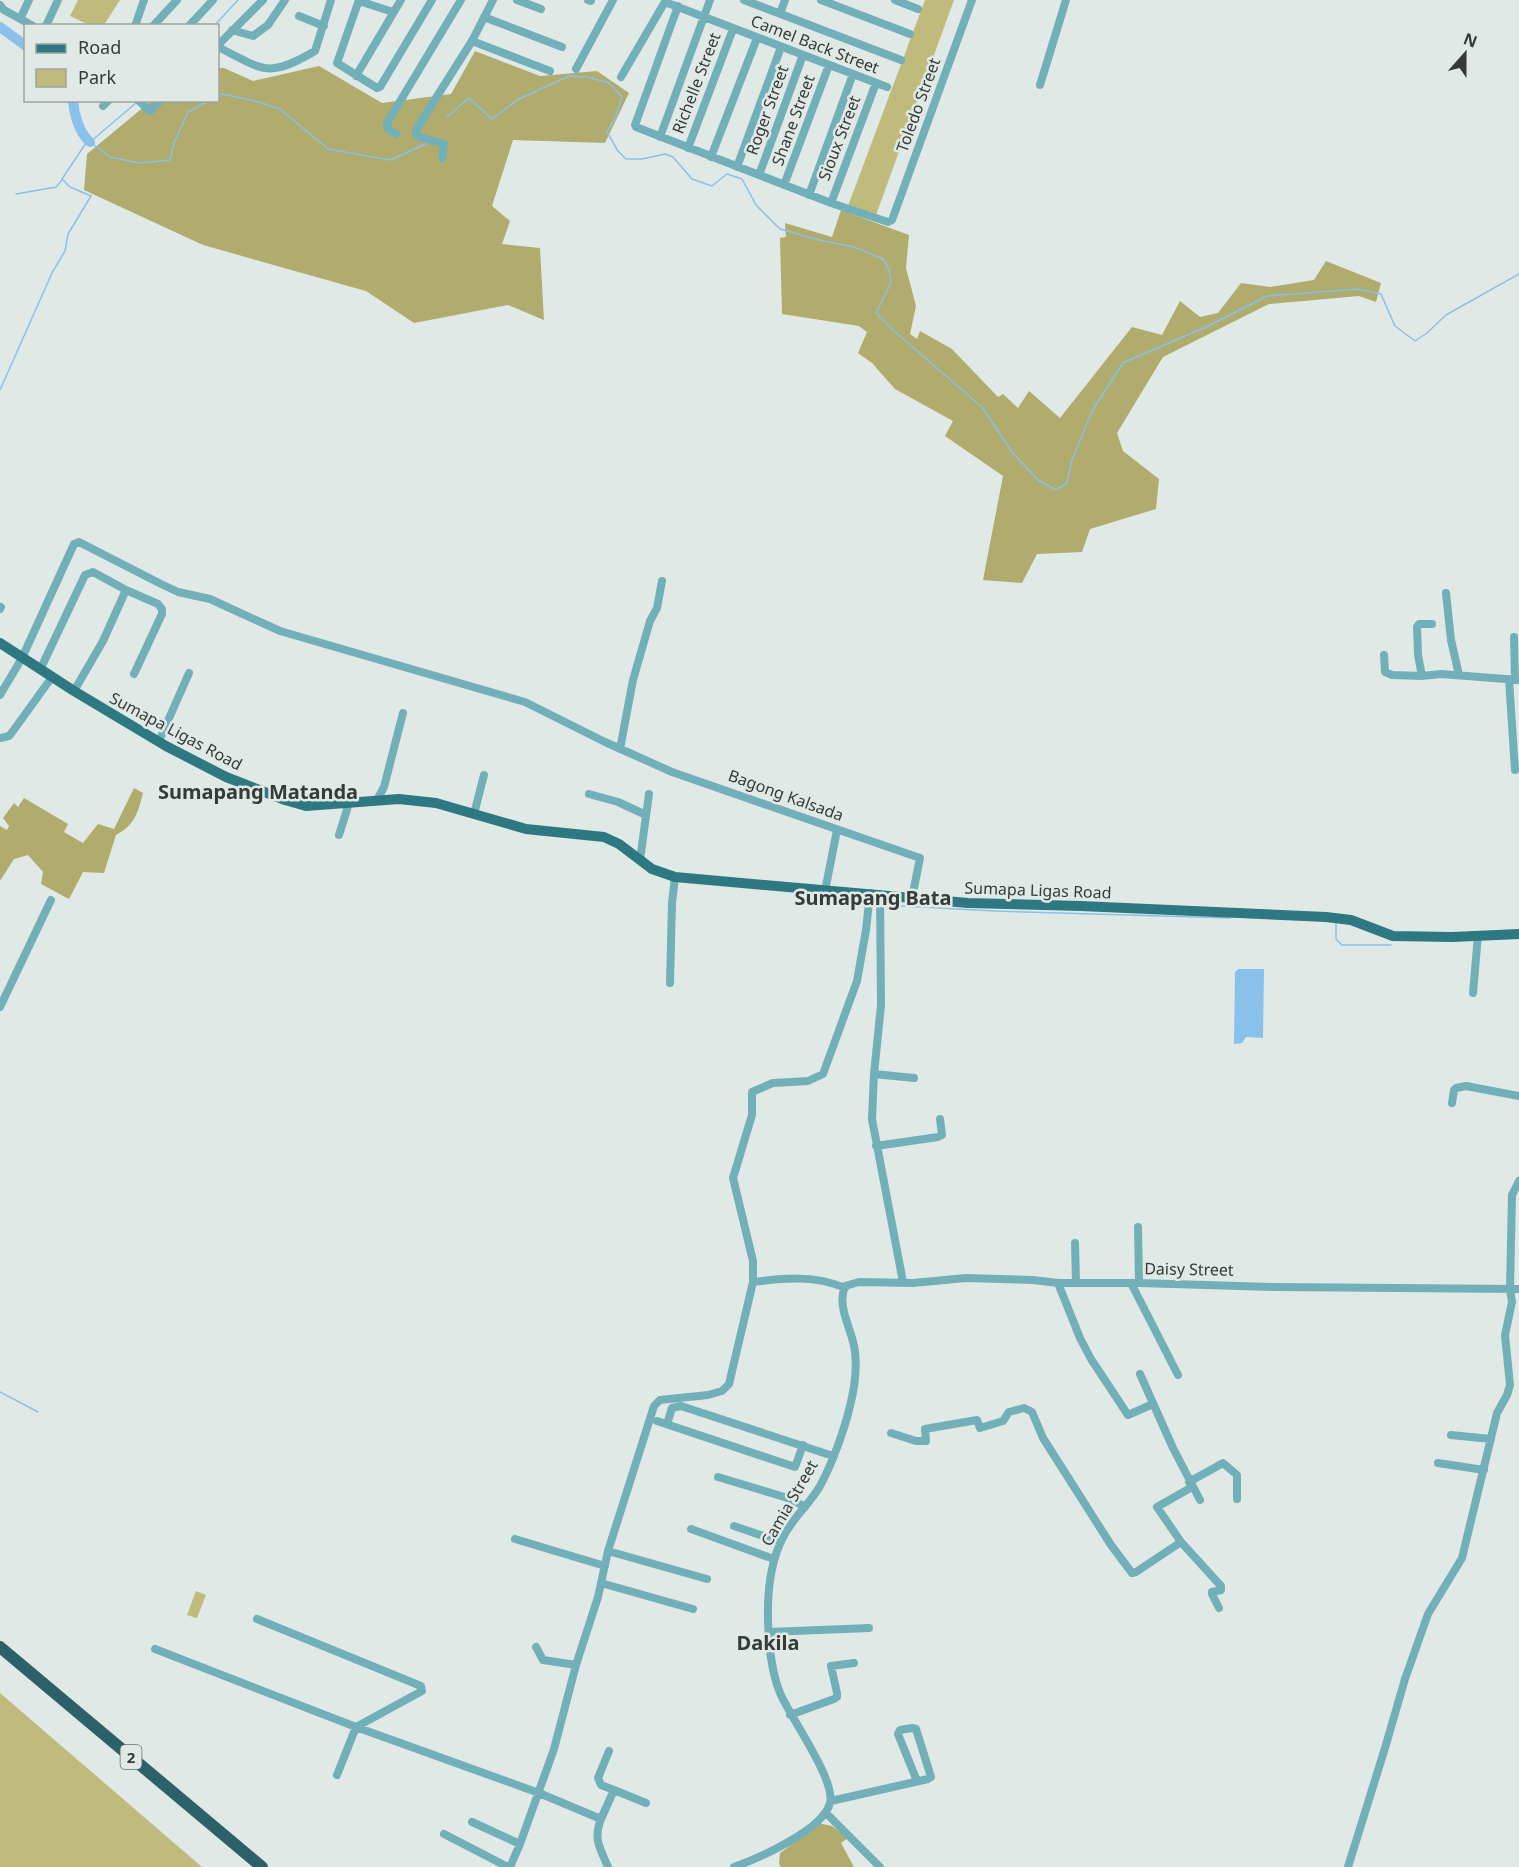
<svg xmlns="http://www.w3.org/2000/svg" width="1519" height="1867" font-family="'Noto Sans',sans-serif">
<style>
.green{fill:#bfbb7d}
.forest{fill:#b0ac6d}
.water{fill:#89c1eb}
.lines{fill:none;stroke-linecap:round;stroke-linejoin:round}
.stream{stroke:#89c1eb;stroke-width:1.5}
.river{stroke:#89c1eb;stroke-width:10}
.minor{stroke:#72b0b9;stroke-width:8}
.major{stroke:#2e7882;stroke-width:10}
.highway{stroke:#2c6169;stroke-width:12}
.labels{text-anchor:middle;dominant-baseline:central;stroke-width:5;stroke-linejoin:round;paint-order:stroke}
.shield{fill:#e1e9e6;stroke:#696e6c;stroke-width:1.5}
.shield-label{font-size:15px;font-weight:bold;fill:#363938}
.street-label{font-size:16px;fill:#363938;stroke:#e1e9e6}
.quarter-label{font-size:20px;font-weight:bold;fill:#363b39;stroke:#e1e9e6}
</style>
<rect width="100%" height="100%" fill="#e1e9e6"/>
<path class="green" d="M78,0H120L104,25H89L70,16Z
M925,0H954L876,215L848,206Z
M196,1591L206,1595L197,1618L187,1615Z
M0,1693L202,1867H0Z"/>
<path class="forest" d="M475,51L540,76L597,71L629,93L605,143L513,140L492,206L510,221L502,244L540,248L544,320L508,305L414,323L366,291L203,245L84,190L87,154L151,101L218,100V68H224L253,81L319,66L382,103L451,94Z
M841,210L909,235L906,268L916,306L910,334L917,339L920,331L952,349L998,397L1003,394L1018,408L1029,391L1060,418L1132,327L1162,335L1180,301L1200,317L1218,313L1241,283L1270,287L1314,280L1326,261L1381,283L1376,302L1359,296L1269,304L1163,357L1117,433L1123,451L1159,479L1156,509L1090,529L1082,552L1037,554L1022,583L983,580L1003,476L945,436L953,421L895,389L872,363L858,353L867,332L859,326L782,314L780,238L786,237L785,223L832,237Z
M134,788L143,793C138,812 135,825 116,835L104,873L83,872L69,899L41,884L43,872L28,855L14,859L0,881V826L7,830L9,826L3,818L14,803L18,807L24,798L68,824L64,832L83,843L98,824L114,829Z
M818,1823L832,1826L848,1838L841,1843L854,1867H781L779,1864L780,1853L805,1835Z"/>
<path class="water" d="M1238,969H1264L1263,1038L1246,1037L1242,1043L1234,1044L1235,972Z"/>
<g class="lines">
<path class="stream" d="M214,26L238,0
M218,96L222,94L259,102L280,109L328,149L390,160L426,144
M136,103L90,142L110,157L139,163L170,160L174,143L188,112L210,100
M447,117L469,98L492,119L517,100L569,76L588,77L609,83L622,97L615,118L607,132L618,151L626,159H642L665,154L673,157L692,179L712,186L727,174L742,179L756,205L780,229L819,240L854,247L883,259L889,269L891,283L876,313L893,330L983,408L1011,451L1038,480L1056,490L1067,483L1072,460L1092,411L1123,363L1208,326L1267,296L1358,289L1381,294L1395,326L1415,341L1427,333L1446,315L1519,274
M16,194L56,187L62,180
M0,390L52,273L65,251L68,234L91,196L70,187L62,179L88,140
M884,905L994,911L1230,918
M1336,923V939L1342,945H1391
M0,1392L38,1412"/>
<path class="river" d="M0,27L26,46
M73,100C74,114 79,133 90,142"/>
<path class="minor" d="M359,0L337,63L377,88L380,87L432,0
M517,0L541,9
M588,0L591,1
M744,0L901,60
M821,0L910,34
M895,0L918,9
M359,1L393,12
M665,2L887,87
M0,5L4,10L33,26
M678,6L635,125L636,127L831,203L888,222L892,220L972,0
M780,14L785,0
M299,16L324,26
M484,17L562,47
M20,19L29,0
M46,26L58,0
M135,26L144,0
M153,26L177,0
M189,26L213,0
M232,30L253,36L268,25L285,0
M472,41L550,71
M218,45L263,0
M218,47C264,70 267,79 315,51L331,0
M576,69L613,0
M356,76L401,0
M621,77L666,0
M1040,85L1066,0
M138,100L150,111L161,100
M103,106L109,100
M396,134L387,128V123L461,0
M660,137L710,0
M688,148L733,29
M711,157L757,38
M442,158L444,144L420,137L416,134L417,128L472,41L493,0
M737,167L781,47
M759,175L803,55
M784,185L829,65
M809,195L853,74
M831,203L876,83
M1446,593L1451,640L1459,675
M0,609L1,607
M1514,637L1515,680
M1384,655L1385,672L1392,675L1422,676L1441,674L1519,680
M40,670L85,575L93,572L126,590L158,604L162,609V614L134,674
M1422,676L1418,655L1417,627L1419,624H1432
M1509,679L1515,770
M74,691L103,641L126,590
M0,695L22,658L74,544L79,542L161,584L178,592L210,599L280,631L525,702L605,742L672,772L920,858L912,898
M0,738L9,736L13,731L52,677
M159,741L189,673
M620,749L633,680L650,621L657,608L662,581
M589,794L618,802L646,815
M377,800L384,787L403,713
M474,814L484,775
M339,835L349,803
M640,860L649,794
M825,891L837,830
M880,894L881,1005L874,1074L872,1119L903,1282
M670,983L672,903L675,877
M1473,993L1478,935
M0,1007L51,900
M874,1074L914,1078
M1452,1103L1454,1090L1456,1088L1466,1086L1519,1096
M876,1146L938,1137L942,1135L940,1119
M1138,1227L1139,1283
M1075,1243L1076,1283
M753,1282C784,1278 816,1275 845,1288
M1058,1283L1080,1338L1091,1359L1128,1415L1153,1404
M1131,1283L1178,1375
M1140,1374L1173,1448L1200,1500
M657,1421L795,1467L803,1445
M667,1424L672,1408L681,1406L833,1456
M891,1433L916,1441H926L925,1429L977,1420L980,1428L1003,1421L1009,1412L1024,1408L1032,1412L1043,1438L1111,1545L1132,1573L1136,1572L1181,1542L1157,1507L1192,1487
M1451,1435L1491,1439
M1438,1463L1484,1470
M718,1477L791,1499L805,1507
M1189,1482L1223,1463L1237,1475V1499
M734,1526L781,1542
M691,1529L774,1559
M515,1539L605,1566
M1181,1542L1221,1586V1590L1212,1592V1594L1219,1608
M608,1551L707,1579
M601,1583L693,1609
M257,1619L421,1686L422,1691L356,1727L337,1775
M769,1632L869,1628
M536,1647L543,1660L576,1665
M155,1649L356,1727L539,1793L601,1819C593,1839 600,1848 608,1867
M790,1715L834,1699L837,1697V1693L831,1666L854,1663
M614,1790L646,1803
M831,1801L928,1779L931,1777L916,1729L912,1728L900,1730L898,1734L917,1781
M826,1813L880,1867
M601,1819L614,1790L601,1785L598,1778L609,1751
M472,1822L520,1844
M444,1834L508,1867
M510,1867L520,1844L554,1749L576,1665L598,1597L608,1551L654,1406L660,1400L708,1395L722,1391L729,1384L753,1282V1261L733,1178L752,1115V1092L773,1083L808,1081L823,1074L857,981L866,930L870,893
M734,1867C759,1858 823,1830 830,1803C836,1780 790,1717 780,1693C771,1671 769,1646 768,1622C767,1588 771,1550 792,1523C801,1510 812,1500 820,1486C832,1464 844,1431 850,1406C854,1390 857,1368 855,1352C853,1330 836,1308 845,1286L859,1282L913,1283L966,1278L1033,1280L1058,1283H1139L1274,1287L1519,1289
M1348,1867L1385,1748L1405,1679L1428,1614L1462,1558L1497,1413L1507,1395L1510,1385L1505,1335L1512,1302L1510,1289L1512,1195L1519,1181"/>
<path class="major" d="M0,643L74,691L166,746L226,777L285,800L306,806L399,799L436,803L526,829L604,837L619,844L652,869L675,877L968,903L1081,906L1326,917L1351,920L1393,936L1452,937L1519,934"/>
<path class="highway" d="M0,1647L262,1867"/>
</g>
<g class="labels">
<rect class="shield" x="120.5" y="1745" width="21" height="24" rx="4.5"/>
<g class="shield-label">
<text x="131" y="1757">2</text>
</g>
<g class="street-label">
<text transform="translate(815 44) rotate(21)">Camel Back Street</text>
<text transform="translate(696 83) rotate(-69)">Richelle Street</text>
<text transform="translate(918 105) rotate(-70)">Toledo Street</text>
<text transform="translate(767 110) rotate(-70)">Roger Street</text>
<text transform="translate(793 120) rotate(-70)">Shane Street</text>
<text transform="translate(839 138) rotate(-69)">Sioux Street</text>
<text transform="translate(176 731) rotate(28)">Sumapa Ligas Road</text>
<text transform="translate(786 795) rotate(20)">Bagong Kalsada</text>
<text transform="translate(1038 890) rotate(2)">Sumapa Ligas Road</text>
<text transform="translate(1189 1269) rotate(1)">Daisy Street</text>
<text transform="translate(789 1503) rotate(-60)">Camia Street</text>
</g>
<g class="quarter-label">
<text x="258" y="791">Sumapang Matanda</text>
<text x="873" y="897">Sumapang Bata</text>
<text x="768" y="1642">Dakila</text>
</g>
</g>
<rect x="24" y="24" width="195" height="78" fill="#e1e9e6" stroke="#9da3a0" stroke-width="1.5"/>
<rect x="36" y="44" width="30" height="9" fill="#2e7882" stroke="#9da3a0" stroke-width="1.5"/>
<text x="78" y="54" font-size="18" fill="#363938">Road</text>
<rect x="36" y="69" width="30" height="18" fill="#bfbb7d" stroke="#9da3a0" stroke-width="1.5"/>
<text x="78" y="84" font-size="18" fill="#363938">Park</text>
<g transform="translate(1465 54) rotate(21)" stroke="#e1e9e6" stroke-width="4.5" paint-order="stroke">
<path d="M0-4.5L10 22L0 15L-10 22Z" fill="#363938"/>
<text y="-9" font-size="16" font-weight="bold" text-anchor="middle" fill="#363938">N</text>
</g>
</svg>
